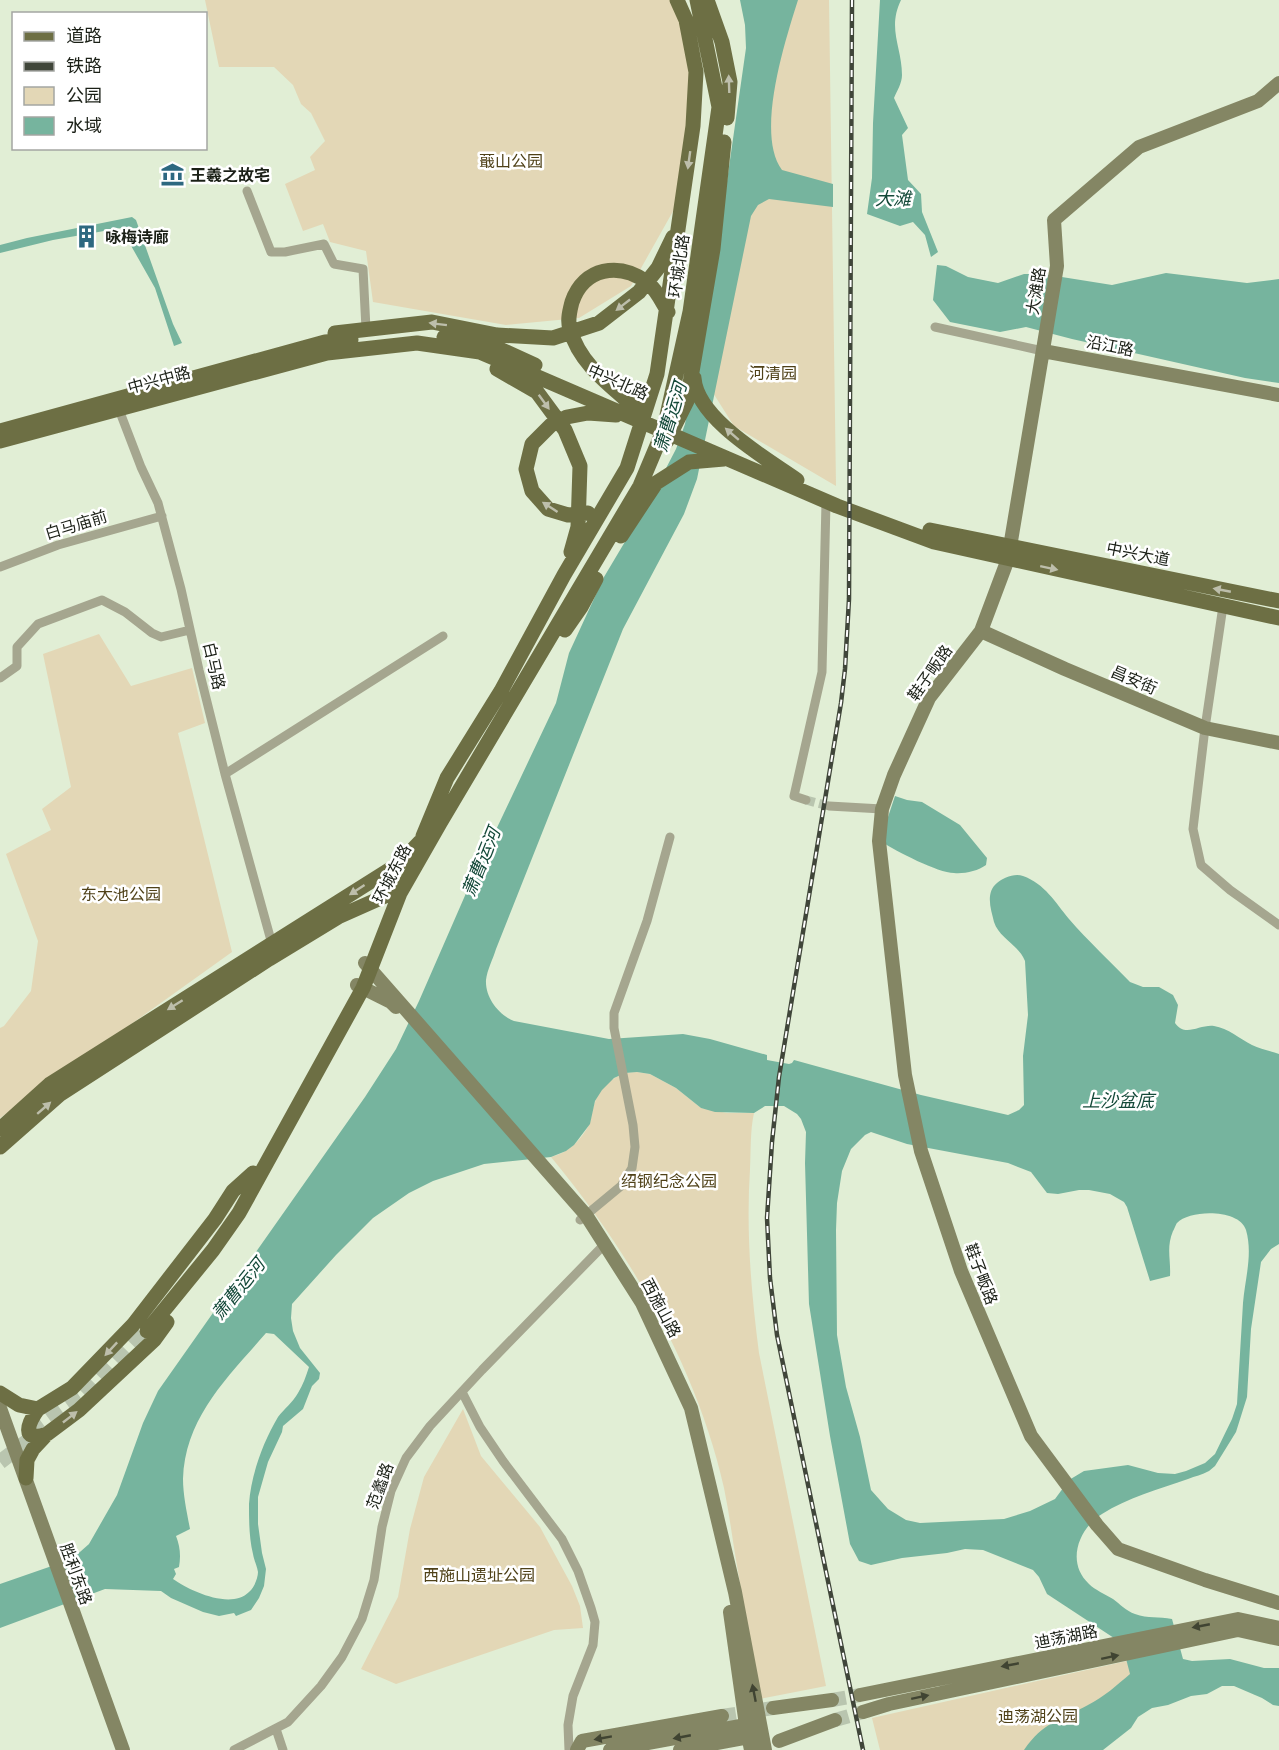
<svg xmlns="http://www.w3.org/2000/svg" width="1279" height="1750" font-family="'DejaVu Sans','Noto Sans SC',sans-serif">
<style>
.green{fill:#e3d7b6}
.water{fill:#76b49e;fill-rule:evenodd}
.lines{fill:none;stroke-linecap:round;stroke-linejoin:round}
.street-tunnel{stroke:#b9c5af;stroke-width:9;stroke-dasharray:9 4.5;stroke-linecap:butt}
.secondary-tunnel{stroke:#b9c5af;stroke-width:14;stroke-dasharray:14 7;stroke-linecap:butt}
.primary-tunnel{stroke:#b9c5af;stroke-width:15;stroke-dasharray:15 8;stroke-linecap:butt}
.street{stroke:#a5a68f;stroke-width:9}
.secondary{stroke:#848664;stroke-width:14}
.primary{stroke:#6d6f44;stroke-width:15}
.rail-casing{stroke:#40463a;stroke-width:4.5}
.rail{stroke:#fff;stroke-width:2;stroke-dasharray:7;stroke-linecap:butt}
.oneway{fill:#bdbeab}
.oneway2{fill:#404432}
.labels{text-anchor:middle;dominant-baseline:central;stroke-width:5;stroke-linejoin:round;paint-order:stroke}
.park-label{font-size:16px;fill:#4f4118;stroke:#fff}
.poi-label{font-size:16px;font-weight:bold;fill:#1b2017;stroke:#fff;text-anchor:start}
.street-label{font-size:16px;fill:#1b2017;stroke:#fff}
.water-label{font-size:18px;font-style:italic;fill:#144939;stroke:#fff}
</style>
<rect width="100%" height="100%" fill="#e1eed5"/>
<path class="green" d="M205,0H678L694,51L681,197L631,286L579,318L506,325L373,302L366,251L330,242L323,224L303,231L285,184L315,170L310,157L325,141L311,113L301,104L293,85L274,67H219Z
M780,0H829L836,486L734,426L708,385Z
M99,634L131,686L192,668L205,723L178,733L232,952L0,1118V1028L4,1026L31,991L38,941L6,854L51,830L42,809L71,787L43,654Z
M637,1072L650,1074L676,1088L701,1108L727,1113H754C750,1131 751,1151 750,1169C746,1230 751,1292 759,1353L826,1686L760,1699C752,1653 744,1606 736,1560C732,1536 729,1512 724,1488C697,1367 629,1251 551,1157C568,1153 581,1140 589,1125C592,1118 592,1109 595,1102C601,1084 618,1072 637,1072Z
M463,1409L481,1456L540,1527L572,1586L580,1606L583,1628L554,1630L396,1684L361,1669L398,1597L410,1529L424,1477Z
M1127,1661L1134,1684L1052,1750H880L872,1718Z"/>
<path class="water" d="M740,0H798C785,41 755,134 782,170L833,184V207L769,199L758,205L751,216L697,479L684,514L623,629L496,949C493,959 487,970 486,980C485,998 499,1015 514,1021L609,1039L683,1034L710,1039L767,1055V1060L789,1064L792,1063L794,1060L921,1095L1008,1115L1019,1110L1024,1105L1023,1056L1028,1015L1025,961C1019,945 999,938 994,922C991,909 985,893 997,883C1003,878 1014,873 1023,876C1045,884 1055,902 1069,919C1088,941 1110,961 1130,982L1143,987H1159L1173,995L1178,1005L1175,1023C1185,1038 1200,1024 1214,1026C1228,1028 1240,1039 1252,1045C1260,1049 1270,1051 1279,1054V1244L1271,1249L1261,1262L1251,1329L1247,1397L1236,1432L1215,1466L1209,1471C1202,1475 1195,1476 1188,1479C1159,1489 1127,1498 1102,1514C1078,1529 1066,1563 1089,1584C1095,1590 1105,1594 1113,1599C1120,1604 1126,1611 1135,1614C1148,1619 1159,1616 1172,1619L1183,1659L1192,1661L1230,1659L1264,1668H1279V1706L1273,1705L1262,1698L1234,1686H1222L1207,1694L1191,1696L1168,1705L1152,1708L1138,1717L1131,1728L1103,1750H1024C1043,1722 1060,1720 1088,1705C1104,1697 1117,1685 1130,1674L1124,1651L1117,1640L1047,1594L1039,1577L1033,1570L983,1550L965,1549L947,1553L902,1558L871,1565L859,1561L850,1544L830,1436L809,1304L805,1163L806,1132L801,1119L797,1114L784,1106H765L754,1113L715,1112L701,1108L676,1088L650,1074L637,1072L625,1073L614,1078L602,1090L595,1101L590,1124L574,1145L566,1151L551,1157L484,1164L433,1181L409,1193L373,1218L336,1255L292,1304L291,1318L293,1331L300,1348L320,1373L319,1379L312,1386L303,1409L283,1426L282,1432L268,1462L258,1497V1524L262,1553L266,1569L264,1586L259,1598L251,1610L236,1616L234,1613L219,1616L203,1612L171,1598L161,1591L105,1589L0,1628V1584L72,1559L89,1544L117,1495L143,1423L158,1391L365,1097L396,1049L419,1001L467,891L556,703L569,653L604,577L648,503L676,449L685,424L717,251L746,48L745,25ZM871,1132L907,1144L1008,1163L1031,1172L1047,1193L1058,1194L1079,1190H1089L1110,1194L1124,1202L1127,1207L1150,1281L1170,1276C1171,1259 1166,1248 1173,1231C1174,1230 1176,1224 1177,1223C1190,1209 1240,1209 1246,1230C1253,1254 1245,1279 1243,1303C1241,1337 1239,1370 1237,1404L1232,1419L1215,1454L1205,1463L1186,1471L1175,1474L1158,1473L1128,1465L1084,1471L1069,1480L1055,1499L1030,1511L1004,1519L920,1523L906,1520L888,1509L871,1490L860,1437L846,1387L837,1335L836,1230L837,1203L842,1171L851,1149L865,1135ZM266,1333L274,1334L309,1367C306,1376 303,1385 298,1393C293,1402 284,1409 278,1417C263,1442 251,1475 249,1504C249,1520 249,1538 253,1554C254,1560 257,1566 258,1572C258,1578 254,1588 249,1592C231,1610 190,1591 173,1579L176,1574L174,1569L179,1567C181,1556 180,1546 176,1536L190,1529C187,1513 183,1495 183,1479C185,1417 228,1377 266,1333Z
M880,0H901C887,29 902,47 902,75C902,83 897,91 894,98L908,128L902,135L908,180L921,194L922,212L938,252L931,257L925,235L913,222L900,226L867,214L872,178L873,123Z
M132,217L136,220L173,324L182,343L174,346L155,288L121,228L53,240L0,253V245L27,238Z
M937,265L946,266L968,277L998,283L1024,274H1043L1112,285L1166,273L1247,283L1279,279V383L1245,378L1072,339L1026,327L1000,332L950,322L933,300Z
M895,796L907,800L922,802L960,825L987,858L986,865C978,871 964,874 954,873C938,873 896,851 882,842L887,820Z"/>
<g class="lines">
<path class="street-tunnel" d="M806,800L829,806"/>
<path class="secondary-tunnel" d="M832,1700L860,1695
M722,1716L773,1708
M835,1720L863,1712"/>
<path class="primary-tunnel" d="M85,1395L147,1331
M28,1429L78,1393L89,1381
M0,1462L43,1429"/>
<path class="street" d="M247,191L271,252H285L324,244L334,264L363,269L366,329
M935,327L1043,351
M118,407L141,467L158,503L181,589L199,670L225,774L272,944
M0,567L58,545L162,516
M1223,606L1205,728L1193,829L1201,865L1230,890L1279,925
M0,678L17,666V647L38,624L102,600L125,612L152,633L161,637L190,630
M225,774L443,636
M806,800L794,796L822,672L826,502
M829,806L882,809
M580,1220L621,1186L632,1168L635,1147L633,1125L614,1028V1013L647,921L670,837
M462,1392L480,1427L503,1461L562,1539L578,1571L591,1608L595,1622L593,1645L573,1696L568,1725L569,1750
M276,1729L283,1750
M234,1750L288,1722L321,1686L342,1657L362,1619L374,1580L382,1527L391,1491L406,1458L430,1426L482,1370L600,1249"/>
<path class="secondary" d="M1279,83L1258,101L1139,147L1054,220L1057,266L1008,559L981,631L929,698L894,775L882,809L879,841L905,1075L921,1151L961,1271L1031,1436L1097,1525L1118,1549L1205,1580L1279,1603
M1043,351L1279,395
M981,631L1065,669L1205,728L1279,743
M365,963L586,1215L642,1303L691,1408L735,1592L765,1750
M357,985L391,1002L396,1007
M0,1408L123,1750
M730,1612L746,1725L751,1750
M860,1695L1238,1619L1279,1628
M773,1708L832,1700
M863,1712L889,1704L1238,1630L1279,1639
M779,1741L835,1720
M577,1750L582,1741L722,1716
M610,1750L746,1725L753,1726
M680,1750L749,1737L755,1732"/>
<path class="primary" d="M707,0L722,42L730,82L727,118
M335,333L432,322L497,335L553,338L599,323L639,292L658,268L673,237
M444,337L482,341L535,365
M497,369L537,392L565,430L580,466L578,527L571,552
M694,378C697,419 766,458 797,480
M637,409C612,387 579,364 570,329C567,320 570,310 572,302C584,267 619,262 647,282C657,290 662,302 668,312
M0,431L325,342L351,340
M0,441L327,353L417,343L480,352L837,506L934,542L1279,618
M667,441L687,401L713,249L724,142
M588,513L568,515L548,509L532,491L526,469L532,444L551,425L567,417L588,413L616,415
M930,530L1279,601
M621,536L656,483L689,462L724,459
M565,630L581,607L596,579
M423,836L447,778L501,691L564,575L627,468L657,374L693,126L696,72L686,20L677,0
M0,1129L50,1084L400,863L420,842
M0,1147L59,1095L269,959L338,917L392,893H400
M147,1331L213,1250L239,1213L363,988L400,893L440,823L640,486L664,429L690,312L719,107L697,0
M0,1393L19,1405L38,1409L72,1388L133,1325L215,1219L233,1191L253,1173
M38,1409C28,1423 20,1443 47,1434
M26,1478L27,1460L33,1449L47,1434L79,1410L154,1340L167,1322"/>
<defs>
<path id="rail" d="M852,0L849,599L845,669L841,703L779,1077L772,1142L767,1218L770,1278L777,1335L863,1750"/>
</defs>
<use href="#rail" class="rail-casing"/>
<use href="#rail" class="rail"/>
</g>
<defs><path id="oneway-solid" d="M-6-.8H1V-3.2L6.5 0L1 3.2V.8H-6Z" transform="scale(1.5)"/></defs>
<g class="oneway">
<use href="#oneway-solid" transform="translate(729 84) rotate(-92)"/>
<use href="#oneway-solid" transform="translate(689 160) rotate(98)"/>
<use href="#oneway-solid" transform="translate(623 305) rotate(142)"/>
<use href="#oneway-solid" transform="translate(438 324) rotate(-173)"/>
<use href="#oneway-solid" transform="translate(544 402) rotate(54)"/>
<use href="#oneway-solid" transform="translate(732 434) rotate(-139)"/>
<use href="#oneway-solid" transform="translate(550 507) rotate(-147)"/>
<use href="#oneway-solid" transform="translate(1049 568) rotate(12)"/>
<use href="#oneway-solid" transform="translate(1222 590) rotate(-169)"/>
<use href="#oneway-solid" transform="translate(357 890) rotate(147)"/>
<use href="#oneway-solid" transform="translate(175 1005) rotate(148)"/>
<use href="#oneway-solid" transform="translate(44 1108) rotate(-41)"/>
<use href="#oneway-solid" transform="translate(111 1349) rotate(133)"/>
<use href="#oneway-solid" transform="translate(70 1417) rotate(-38)"/>
</g>
<g class="oneway2">
<use href="#oneway-solid" transform="translate(1201 1626) rotate(169)"/>
<use href="#oneway-solid" transform="translate(1110 1657) rotate(-12)"/>
<use href="#oneway-solid" transform="translate(1010 1665) rotate(169)"/>
<use href="#oneway-solid" transform="translate(754 1693) rotate(-101)"/>
<use href="#oneway-solid" transform="translate(920 1697) rotate(-12)"/>
<use href="#oneway-solid" transform="translate(682 1737) rotate(169)"/>
<use href="#oneway-solid" transform="translate(603 1738) rotate(170)"/>
</g>
<defs>
<symbol id="museum-bare" viewBox="-9 -9 18 18"><path d="M0-6L6-3V-2H-6V-3ZM-5-1h2V3h-2ZM-1-1h2V3h-2ZM3-1h2V3H3ZM-6 4H6V6H-6Z" fill="#2d6880" stroke="#fff" stroke-width="2.5" paint-order="stroke"/></symbol>
<symbol id="building-bare" viewBox="-9 -9 18 18"><path d="M-4-6H4V6H1V3H-1V6H-4ZM-2.5-4.3h1.7v1.8h-1.7ZM.8-4.3h1.7v1.8H.8ZM-2.5-1h1.7V.8h-1.7ZM.8-1h1.7V.8H.8Z" fill="#2d6880" stroke="#fff" stroke-width="2.5" paint-order="stroke"/></symbol>
</defs>
<g fill-rule="evenodd">
<use href="#museum-bare" x="156" y="158" width="33" height="33"/>
<use href="#building-bare" x="70" y="220" width="33" height="33"/>
</g>
<g class="labels">
<g class="park-label">
<text x="511" y="161">蕺山公园</text>
<text x="773" y="373">河清园</text>
<text x="121" y="894">东大池公园</text>
<text x="669" y="1181">绍钢纪念公园</text>
<text x="479" y="1575">西施山遗址公园</text>
<text x="1038" y="1716">迪荡湖公园</text>
</g>
<g class="poi-label">
<text x="190" y="175">王羲之故宅</text>
<text x="105" y="237">咏梅诗廊</text>
</g>
<g class="street-label">
<text transform="translate(679 266) rotate(-82)">环城北路</text>
<text transform="translate(1036 291) rotate(-81)">大滩路</text>
<text transform="translate(1110 346) rotate(11)">沿江路</text>
<text transform="translate(159 380) rotate(-15)">中兴中路</text>
<text transform="translate(618 382) rotate(24)">中兴北路</text>
<text transform="translate(76 525) rotate(-17)">白马庙前</text>
<text transform="translate(1138 554) rotate(11)">中兴大道</text>
<text transform="translate(214 666) rotate(77)">白马路</text>
<text transform="translate(930 673) rotate(-55)">鞋子畈路</text>
<text transform="translate(1134 680) rotate(23)">昌安街</text>
<text transform="translate(392 874) rotate(-63)">环城东路</text>
<text transform="translate(981 1274) rotate(69)">鞋子畈路</text>
<text transform="translate(661 1308) rotate(62)">西施山路</text>
<text transform="translate(380 1486) rotate(-70)">范蠡路</text>
<text transform="translate(76 1574) rotate(70)">胜利东路</text>
<text transform="translate(1066 1637) rotate(-11)">迪荡湖路</text>
</g>
<g class="water-label">
<text x="893" y="198">大滩</text>
<text transform="translate(670 417) rotate(-73)">萧曹运河</text>
<text transform="translate(481 862) rotate(-68)">萧曹运河</text>
<text x="1118" y="1100">上沙盆底</text>
<text transform="translate(238 1289) rotate(-51)">萧曹运河</text>
</g>
</g>
<rect x="12" y="12" width="195" height="138" fill="#ffffff" stroke="#a4a6a2" stroke-width="1.5"/>
<rect x="24" y="32" width="30" height="9" fill="#6d6f44" stroke="#a4a6a2" stroke-width="1.5"/>
<text x="66" y="42" font-size="18" fill="#1b2017">道路</text>
<rect x="24" y="62" width="30" height="9" fill="#40463a" stroke="#a4a6a2" stroke-width="1.5"/>
<text x="66" y="72" font-size="18" fill="#1b2017">铁路</text>
<rect x="24" y="87" width="30" height="18" fill="#e3d7b6" stroke="#a4a6a2" stroke-width="1.5"/>
<text x="66" y="102" font-size="18" fill="#1b2017">公园</text>
<rect x="24" y="117" width="30" height="18" fill="#76b49e" stroke="#a4a6a2" stroke-width="1.5"/>
<text x="66" y="132" font-size="18" fill="#1b2017">水域</text>
</svg>
